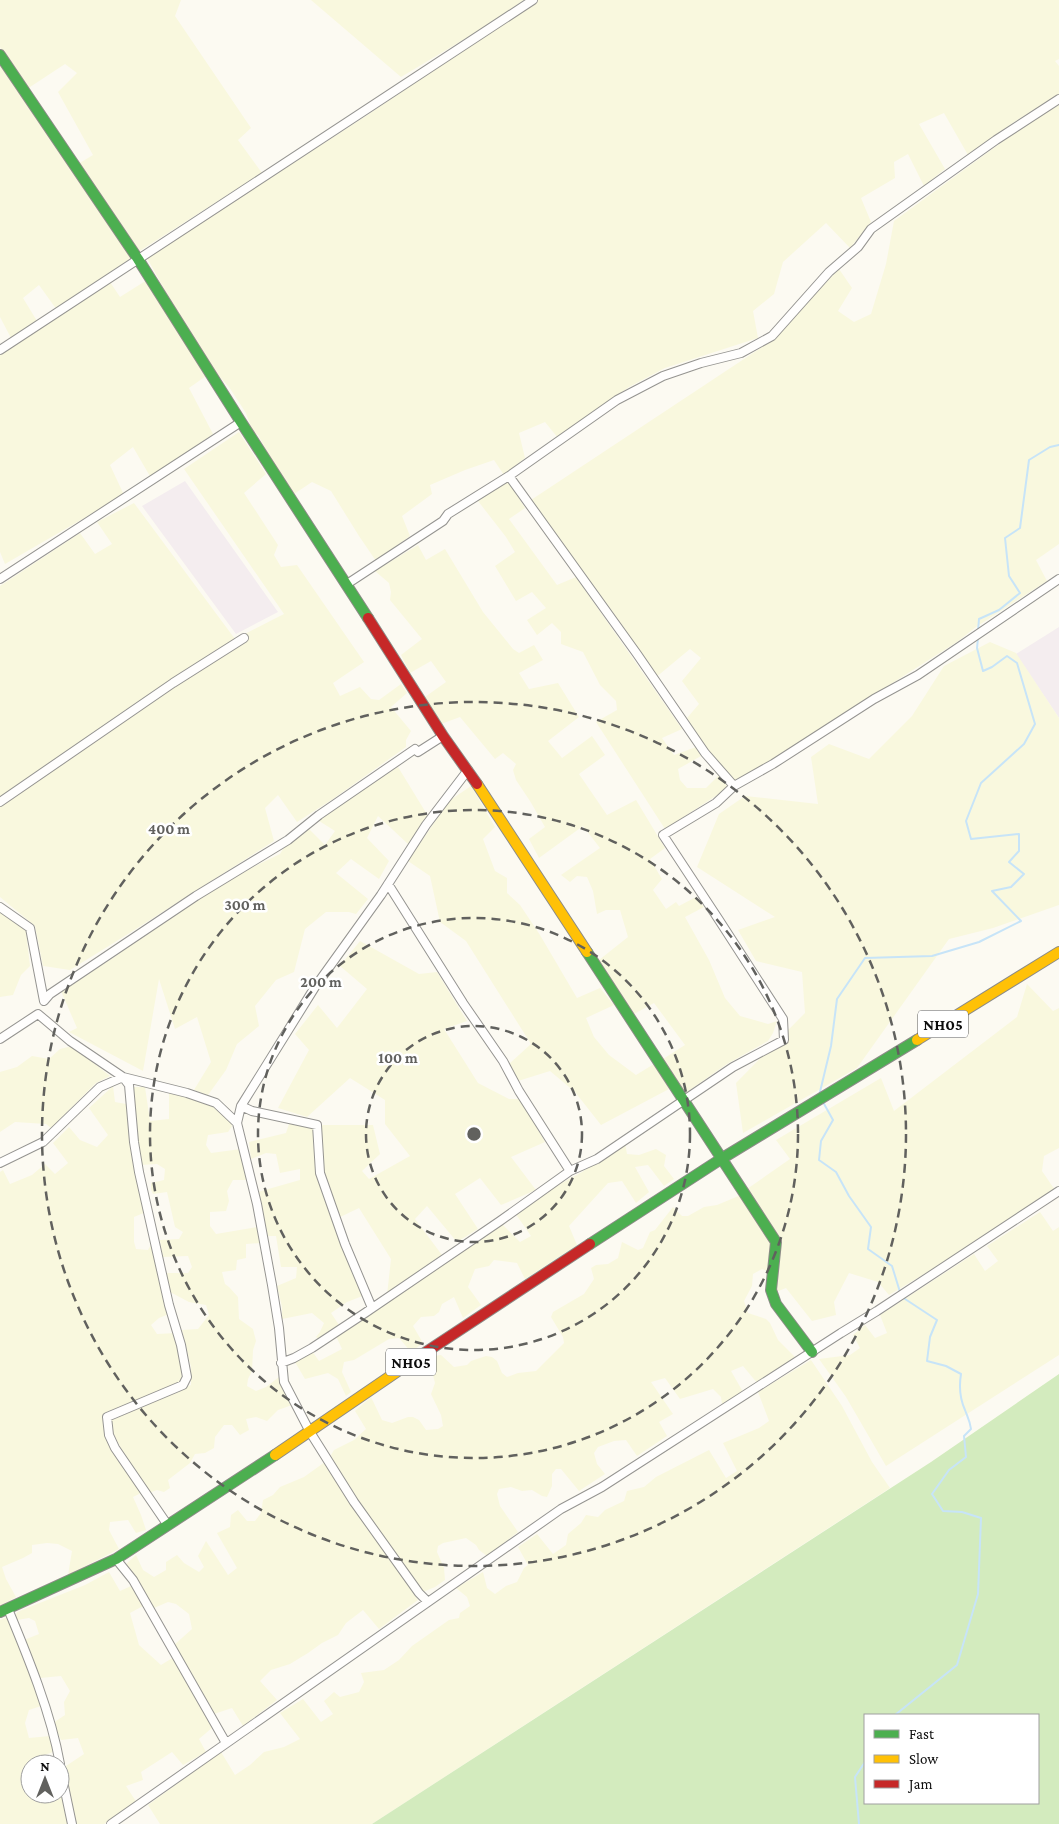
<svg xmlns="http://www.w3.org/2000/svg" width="1059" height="1824" font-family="'Crimson Pro',serif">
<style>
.industrial{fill:#f4edef}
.farmland{fill:#f9f8de}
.forest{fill:#d3ebbe;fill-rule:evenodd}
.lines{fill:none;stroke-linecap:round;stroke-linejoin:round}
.stream{stroke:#c7e4f8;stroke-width:2}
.street-casing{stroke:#959491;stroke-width:10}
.fast-casing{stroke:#8c8b87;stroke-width:12}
.slow-casing{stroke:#8c8b87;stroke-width:12}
.jam-casing{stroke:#8c8b87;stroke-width:12}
.street{stroke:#fffefd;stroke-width:8}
.fast{stroke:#4caf50;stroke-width:10}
.slow{stroke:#ffc107;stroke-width:10}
.jam{stroke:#c62828;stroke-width:10}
.ring{fill:none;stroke:#61615e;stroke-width:2.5;stroke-dasharray:9 6}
.labels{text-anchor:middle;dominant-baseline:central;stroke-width:5;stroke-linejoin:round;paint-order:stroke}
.shield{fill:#fff;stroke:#565656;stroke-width:1}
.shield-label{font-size:16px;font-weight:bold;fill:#0e0e0e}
.centre{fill:#61615e;stroke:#fff;stroke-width:2.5}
.ring-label{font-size:15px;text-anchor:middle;font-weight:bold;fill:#61615e;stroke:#fff;stroke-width:5;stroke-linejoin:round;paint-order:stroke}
</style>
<rect width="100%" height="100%" fill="#fcfaf2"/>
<path class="industrial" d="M185,481L278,612L236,634L142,506Z
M1059,627V718L1016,654Z"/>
<path class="farmland" d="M0,0H181L175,16L251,128L238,140L262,173L138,252L78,164L93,155L58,92L77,73L65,64L27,89L0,47Z
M311,0H524L488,25L401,77Z
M537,0H1059V59L1055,61L1059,66V95L1014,122L968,155L944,113L919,124L945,169L924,186L908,154L894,162L895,178L861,198L871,222L850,248L826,223L783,262L774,294L753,311L758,338L665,368L629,387L558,438L545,422L519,433L525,458L504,475L494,460L465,470L430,485L432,494L402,516L410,536L376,561L359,536L331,491L312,482L291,496L258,435L253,433L246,413L229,387L202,357L147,258L366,116Z
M0,62L131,258L57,310L39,285L23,298L37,321L11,338L0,317Z
M1059,105V544L1036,560L1047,581L976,627L957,642L735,783L706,748L687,718L699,704L682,681L701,658L690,649L655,678L619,621L531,500L768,343L839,269L852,288L838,311L854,322L871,314L886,264L894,221L1028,123Z
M147,280L206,376L189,388L213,434L151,478L133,447L110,465L124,495L5,564L0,552V355L110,282L120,297Z
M239,432L266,474L244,493L278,545L274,555L281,567L297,565L364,662L333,683L340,696L360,687L371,699L379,700L401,684L407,693L391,707L411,731L406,740V747L333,799L297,822L278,795L265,808L274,841L128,934L70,970L43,966L35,926L0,897V586L80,533L95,554L112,544L97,522L134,503L235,639L284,614L184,469Z
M508,480L525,508L509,519L557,585L576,577L682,729L662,738L674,755L696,747L701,756L678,769L680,780L687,788H706L720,774L728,788L665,829L596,722L617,710L616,701L600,685L583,652L561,644V632L552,623L537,635L527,620L546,608L532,592L516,601L495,566L515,552L506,537L478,501Z
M418,545L426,560L445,549L483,612L513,649L519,653L534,645L543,660L519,673L529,689L558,683L579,717L548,741L562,758L592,736L605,755L579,774L607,815L636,800L665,848L650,859L662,879L653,890L666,909L676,902L679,906L696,897L704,907L685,917L709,960L725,998L740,1016L768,1024L777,1021L773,1033L768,1041L727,1064L684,1094L663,1059L685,1045L654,1003L634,1014L599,960L628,937L620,910H606L597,914L593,891L587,877L577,876L570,882L561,875L600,848L583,826L539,858L529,839L545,827L530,801L516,780L513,770L516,764L503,753L495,759L460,717L441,724L425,697L446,682L431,661L410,673L401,655L422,639L390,600L391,592L389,583L375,571Z
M990,642L1016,653L1059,718V905L993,928L949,939L857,1068L743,1133L736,1083L805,1013L802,972L756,961L738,930L775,917L697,867L719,814L745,796L818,804L811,757L829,744L869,759L912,716L944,666Z
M398,767L428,816L408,844L378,816L367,838L389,861L379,879L351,859L336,873L368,899L356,914L349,912H326L305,929L294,972L276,980L255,1006L259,1026L237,1044L226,1070L208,1095L194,1090L211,1062L197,1017L175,1029L159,979L143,1071L69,1032L77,1028L61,991L113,958L169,917L251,868L280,854L286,844L307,827L325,845L335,831L316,819Z
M471,786L495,827L483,839L495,871L507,878V893L520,905L540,935L577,998L600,988L614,1005L586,1018L594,1037L609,1055L636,1075L654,1064L669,1089L601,1125L575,1092L550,1071L518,1081L509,1064L531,1044L466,941L440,922L430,876L408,861L449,801Z
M0,912L26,931L30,966L21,975L13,995L0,997Z
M360,941L419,974L437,972L467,1021L444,1029L478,1083L509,1099H520L545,1142L511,1157L536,1190L501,1205L480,1178L455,1194L478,1229L457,1242L427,1206L415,1219L442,1255L387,1295L391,1259L359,1208L338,1218L322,1169V1125H373L380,1154L362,1171L369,1179L410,1156L385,1124V1100L350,1078L307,1117L278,1108L309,1050L295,1034L318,1005L337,1028L367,989L340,966Z
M1027,984L1053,1011L1059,1008V1148L1044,1156L1042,1171L1055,1190L931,1270L889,1295L878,1282L849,1273L834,1302L836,1315L812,1321L786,1288L776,1292L781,1242L747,1189L790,1159L776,1140L881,1078L894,1111L1017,1017Z
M72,1046L110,1076L96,1083L51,1128L46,1124L15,1122L0,1132V1072L17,1067L32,1056L49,1059L60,1049Z
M113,1086L115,1102L126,1104L135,1163L146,1212L134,1217V1242L136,1249L148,1250L152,1243L169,1314L159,1318L151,1325L157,1334L176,1333L183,1379L172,1386L107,1412L103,1420L106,1436L141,1493L133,1497L141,1515L146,1530L136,1533L128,1520L110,1522L109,1530L119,1549L68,1575L72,1551L58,1544L47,1543L32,1545V1553L23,1558L2,1567L6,1579L16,1597L0,1606V1172L3,1170L10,1184L32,1175L45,1164L55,1174L68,1163L53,1143L69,1127L80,1140L97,1147L108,1135L89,1108Z
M134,1087H145L150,1121L169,1119V1092L220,1106L228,1113L232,1126L228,1132L208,1135L206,1145L211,1153L241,1149L249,1180H233L227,1191L229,1201L226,1211L210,1212V1226L216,1234L257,1227L260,1243L246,1244V1258L237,1260L236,1270L222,1272L225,1284L229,1287L238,1297L239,1319L253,1329L256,1341L253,1350L252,1371L248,1379L247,1386L256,1391L266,1387L279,1377L292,1405L278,1410L267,1421L256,1417L246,1419L249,1430L240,1435L232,1425H224L215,1437L214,1448L205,1453L195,1454L190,1463L168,1480L170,1488L164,1492L157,1490L149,1493L127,1460L112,1431V1420L191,1385V1367L182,1330L198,1329L209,1315L206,1305L189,1302L170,1292L165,1273H188L192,1267L188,1256L163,1257L160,1240L179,1239L183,1232L175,1227L167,1192L153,1194L151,1190V1183L164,1180L165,1169L157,1164L140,1165L131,1089Z
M290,1121L313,1127V1144L321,1181L365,1295L347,1302L331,1313L339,1325L319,1339L316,1337L320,1332L324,1323L312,1313L282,1319V1307L277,1286L296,1278L297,1267H281L276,1236H268L258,1192L300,1180V1169L280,1173L276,1154L266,1153L251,1159L249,1142L286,1133Z
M625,1143L627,1154L639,1155L656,1149L666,1155L664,1166L674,1179L664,1186L648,1165L635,1167L649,1192L636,1203L622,1181L608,1183L569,1226L577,1245L525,1279L517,1263L494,1260L489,1266L475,1269L468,1287L481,1305L463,1318L454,1297L442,1304L439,1312L434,1316L421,1317L413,1326L423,1343L411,1352L399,1338L389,1339L354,1360L344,1362L342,1372L351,1392L346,1396L338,1379L328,1373L305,1379L295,1362L312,1351L319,1361L342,1349L336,1336L502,1224L520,1242L531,1236L515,1213L547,1191L582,1172Z
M741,1195L773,1246L770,1272L762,1269L753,1274L752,1286L744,1301L748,1313L766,1319L770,1323L778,1340L795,1357L758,1384L743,1366L731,1371L743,1392L722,1404L721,1397L713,1389L680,1399L665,1378L651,1382L673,1414L659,1422L667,1436L637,1456L626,1440L614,1441L598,1447L594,1453L597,1464L605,1474L579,1491L561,1469H556L552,1474V1486L547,1497L542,1496L532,1490L522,1491L511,1487L499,1489L497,1494L500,1506L518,1532L487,1556L479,1550L476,1545L466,1538L443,1543L438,1546L437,1552L444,1568L445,1580L435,1587L423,1592L366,1512L333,1460L331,1455L334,1450L354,1440L366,1429L355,1411L371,1397L382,1420L392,1423L408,1417H413L419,1420L426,1430L438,1429L443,1426L441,1415L431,1394L435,1383L431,1367V1361L434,1356L441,1355L454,1367L467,1365L471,1361L486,1356L492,1357L497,1361L502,1373L507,1377L518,1373L536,1371L564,1343L563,1337L551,1317L553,1312L584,1294L594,1279L591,1268L596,1265L608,1264L618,1258L622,1242L638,1250L643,1248L650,1232L655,1230L673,1207L682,1216H688L704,1207L717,1205Z
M1040,1212L1053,1231L1059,1227V1355L886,1466L846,1397L819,1359L850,1355L860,1348L853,1335L865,1325L875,1338L887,1333L880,1315L974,1254L985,1271L998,1261L987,1246Z
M811,1360L842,1406L872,1462L890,1488L372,1824H160L148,1805L221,1752L235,1775L250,1765L264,1752L284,1747L300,1739L280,1713L303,1699L321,1722L333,1714L324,1701L334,1692L340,1697L359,1692L364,1682L361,1673L384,1670L399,1660L412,1646L449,1620L459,1618L460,1613L470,1606L467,1597L456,1588L483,1572L487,1588L495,1594L506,1586L517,1582L524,1568L528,1565L518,1547L537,1534L553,1554L566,1545L568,1534L581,1523L586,1515L598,1517L605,1510L624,1501L627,1491L644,1487L656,1477L709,1450L726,1478L737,1471L723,1443L759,1428L769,1421L758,1392Z
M325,1462L418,1600L379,1629L363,1610L346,1623L338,1635L322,1643L308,1653L290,1664L271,1670L260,1681L277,1700L243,1726L232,1708L214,1714L173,1646L192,1629L189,1614L176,1604L168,1602L154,1608L125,1565L136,1555L143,1570L154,1577L166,1570V1562L177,1555L184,1563L199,1572L204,1567L198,1556L206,1541L228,1575L237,1568L217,1533L230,1527L231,1515L238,1510L247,1521H255L261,1513L263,1500L273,1495L280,1487L304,1477Z
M109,1572L120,1591L131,1586L143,1606L130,1613L139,1645L161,1665L174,1657L213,1727L199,1739L206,1752L183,1765L172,1752L141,1772L143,1780L126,1786L137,1803L104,1824H75L68,1792L66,1766L84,1754L78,1738L61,1740L53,1723L65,1715L64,1702L70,1691L61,1676L40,1678L24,1640L39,1634L35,1621L29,1618L17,1620L15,1618L17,1612L85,1585Z
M8,1617L27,1663L41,1706L29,1710L25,1723L29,1738L50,1736L53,1752L36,1758L33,1764H30V1794H60V1786L69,1824H0V1620Z"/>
<path class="forest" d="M1059,1374V1824H372L931,1462ZM865,1715H1038V1803H865Z"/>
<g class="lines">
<path class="stream" d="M978,631L979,619L999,610L1020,593L1009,576L1005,538L1020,528L1029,460L1050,447L1059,445
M819,1096L831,1046L837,999L865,958L932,956L979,942L1021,921L992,891L1011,887L1024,874L1009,862L1019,851V834L971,839L966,821L981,783L1024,744L1035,724L1017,663L1007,656L992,667L983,671L977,648L978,638
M823,1102L833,1120L821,1141L819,1160L836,1172L849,1196L871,1227L868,1249L892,1266L900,1292
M895,1715L957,1665L978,1594L981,1518L962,1512L943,1511L932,1494L949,1470L966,1457L964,1436L971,1429C970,1421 968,1418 965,1410C960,1399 959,1386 961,1374L946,1366L927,1361L930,1337L937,1320L902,1297
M859,1824L855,1777L865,1762"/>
<defs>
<path id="street" d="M0,350L533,0
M0,579L241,422
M347,584L443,521L448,514L509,476L617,400L663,376L701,363L741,353L772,336L829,272L858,247L871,229L996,140L1059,99
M734,786L773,764L874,699L918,675L1059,579
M0,802L173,683L244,638
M388,884L463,1003L503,1061L519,1091L570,1171
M0,907L30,928L44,1001L50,994L196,896L288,840L319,815L415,749L418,752L443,736
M0,1039L38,1014L70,1041L123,1077L187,1093L216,1103L237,1123
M241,1106L252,1111L317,1125L320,1173L345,1244L372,1308
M0,1163L43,1142L100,1087L123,1077L129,1085L134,1142L139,1172L169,1305L181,1345L187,1377L183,1385L107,1417L109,1435L115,1448L167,1524
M281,1363L294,1358L312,1348L365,1313L500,1221L570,1171L597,1159L733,1067L784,1040L783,1019L719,920L663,835L716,803L734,786L705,753L637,654L509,476
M116,1559L133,1580L226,1743
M428,1602L419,1593L354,1502L310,1432L284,1382L279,1328L272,1285L257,1204L237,1123L241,1106L315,987L381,895L426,825L468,770
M8,1609C28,1657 51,1713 60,1764
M60,1767L72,1824
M111,1824L561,1509L602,1487L841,1333L877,1311L1059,1191"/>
<path id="fast" d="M0,55L138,259L241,422L368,618
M587,952L776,1242L771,1290L776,1304L812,1352
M590,1244L721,1159L917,1040
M0,1612L116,1559L275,1455"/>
<path id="slow" d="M477,784L587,952
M917,1040L1059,952
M275,1455L414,1360"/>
<path id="jam" d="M368,618L443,736L477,784
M414,1360L590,1244"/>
</defs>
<use href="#street" class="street-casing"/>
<use href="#fast" class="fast-casing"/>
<use href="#slow" class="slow-casing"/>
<use href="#jam" class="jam-casing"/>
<use href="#street" class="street"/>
<use href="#fast" class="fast"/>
<use href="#slow" class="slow"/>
<use href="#jam" class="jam"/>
</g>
<g class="ring">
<circle cx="474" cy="1134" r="108"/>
<circle cx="474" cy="1134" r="216"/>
<circle cx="474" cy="1134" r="324"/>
<circle cx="474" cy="1134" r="432"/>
</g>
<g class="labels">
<g class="shield">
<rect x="918" y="1010.5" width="50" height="27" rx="4"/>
<rect x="386" y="1348.5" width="50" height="27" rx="4"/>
</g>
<g class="shield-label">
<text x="943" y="1024">NH05</text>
<text x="411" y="1362">NH05</text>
</g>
</g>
<circle cx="474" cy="1134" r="8" class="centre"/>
<g class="ring-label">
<text x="169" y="834">400 m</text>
<text x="245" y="910">300 m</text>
<text x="321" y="987">200 m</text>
<text x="398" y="1063">100 m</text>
</g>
<rect x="864" y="1714" width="175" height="90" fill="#ffffff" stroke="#9f9f9f"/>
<rect x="874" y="1730" width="25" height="8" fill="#4caf50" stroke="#9f9f9f"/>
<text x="909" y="1739" font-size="15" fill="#0e0e0e">Fast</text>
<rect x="874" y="1755" width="25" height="8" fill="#ffc107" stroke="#9f9f9f"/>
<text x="909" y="1764" font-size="15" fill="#0e0e0e">Slow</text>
<rect x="874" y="1780" width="25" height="8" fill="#c62828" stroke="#9f9f9f"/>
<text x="909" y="1789" font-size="15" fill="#0e0e0e">Jam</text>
<g transform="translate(45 1779)"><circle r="24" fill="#ffffff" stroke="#9f9f9f"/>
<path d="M0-4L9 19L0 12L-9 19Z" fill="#61615e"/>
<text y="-8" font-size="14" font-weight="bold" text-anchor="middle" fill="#0e0e0e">N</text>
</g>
</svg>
